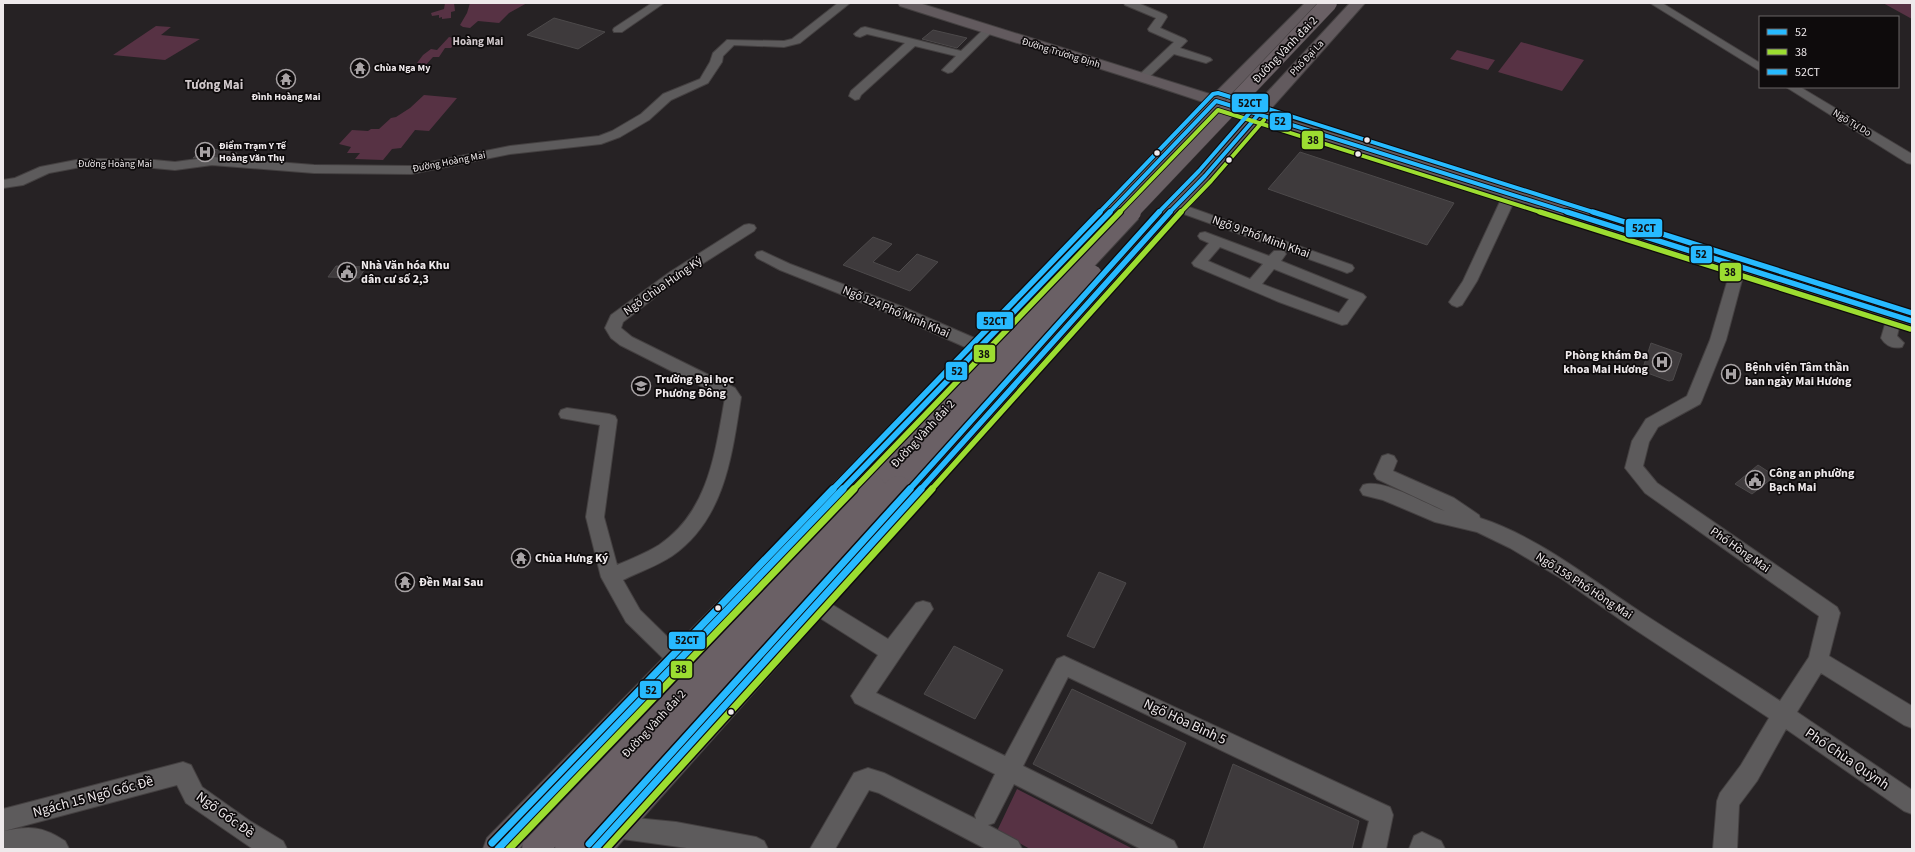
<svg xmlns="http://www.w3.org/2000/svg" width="1915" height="852" font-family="'Source Sans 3',sans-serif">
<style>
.green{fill:#573244}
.building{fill:#3e3a3c;stroke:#4c494a}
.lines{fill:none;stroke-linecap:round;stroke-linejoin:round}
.minor-casing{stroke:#444041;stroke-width:2}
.major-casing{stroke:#444041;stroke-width:2}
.minor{fill:#5d5b5c;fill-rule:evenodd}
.major{fill:#625a5e;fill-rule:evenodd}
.highway-bridge-far2-casing{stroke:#444041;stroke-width:17;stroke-linecap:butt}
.highway-bridge-far1-casing{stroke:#444041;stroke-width:22;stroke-linecap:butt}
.highway-bridge-casing{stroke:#444041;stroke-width:28;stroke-linecap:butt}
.highway-bridge-far2{stroke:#6a6065;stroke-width:16}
.highway-bridge-far1{stroke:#6a6065;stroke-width:20}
.highway-bridge{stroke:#6a6065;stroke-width:26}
.bus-1-far2-casing{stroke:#0e0b0c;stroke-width:6}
.bus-1-far1-casing{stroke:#0e0b0c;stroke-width:8}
.bus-1-casing{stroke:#0e0b0c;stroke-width:10}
.bus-2-far2-casing{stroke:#0e0b0c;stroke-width:6}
.bus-2-far1-casing{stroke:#0e0b0c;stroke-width:8}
.bus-2-casing{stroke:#0e0b0c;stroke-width:10}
.bus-3-far2-casing{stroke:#0e0b0c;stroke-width:6}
.bus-3-far1-casing{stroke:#0e0b0c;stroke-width:8}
.bus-3-casing{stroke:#0e0b0c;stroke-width:10}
.bus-1-far2{stroke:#27baff;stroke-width:4}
.bus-1-far1{stroke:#27baff;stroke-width:5.5}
.bus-1{stroke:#27baff;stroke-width:7}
.bus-2-far2{stroke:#9cdd31;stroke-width:4}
.bus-2-far1{stroke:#9cdd31;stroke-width:5.5}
.bus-2{stroke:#9cdd31;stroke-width:7}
.bus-3-far2{stroke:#27baff;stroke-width:4}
.bus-3-far1{stroke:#27baff;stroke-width:5.5}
.bus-3{stroke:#27baff;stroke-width:7}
.bus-dot{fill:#eee9eb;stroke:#0e0b0c;stroke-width:1.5}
.labels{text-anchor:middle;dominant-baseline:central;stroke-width:3.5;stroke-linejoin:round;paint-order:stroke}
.far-street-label{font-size:10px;fill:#eee9eb;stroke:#0e0b0c}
.far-poi-label{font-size:10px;font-weight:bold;fill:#eee9eb;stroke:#0e0b0c;text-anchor:start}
.far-neighbourhood-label{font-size:11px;font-weight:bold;fill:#d0c8cb;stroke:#0e0b0c}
.street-label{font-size:12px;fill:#eee9eb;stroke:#0e0b0c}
.poi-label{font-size:12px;font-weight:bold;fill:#eee9eb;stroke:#0e0b0c;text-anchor:start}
.far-district-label{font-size:13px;font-weight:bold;fill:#d0c8cb;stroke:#0e0b0c}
.near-street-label{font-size:14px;fill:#eee9eb;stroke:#0e0b0c}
.line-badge{stroke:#0e0b0c;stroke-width:1.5}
.pale-badge-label{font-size:11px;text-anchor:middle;font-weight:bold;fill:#111}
</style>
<rect width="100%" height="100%" fill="#262224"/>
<path class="green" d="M445,3H454L455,11L451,12V18L442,19V17L439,18V15L432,16L431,13L444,9Z
M470,3H527L509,13L499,23L478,21L470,28L463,27L460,25L467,13Z
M1883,3H1912V19Z
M156,26L171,27L161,35L200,39L165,60L113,55Z
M449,37L458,39L451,48H445L439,57H433L422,69H420L425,64L417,63L423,55L431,49L437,50Z
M1521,42L1584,60L1562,91L1498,72Z
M1457,50L1495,60L1488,70L1450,59Z
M424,95L457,98L429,131L415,130L401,148L392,149L383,160L355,159L360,153H347L351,147L339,144L352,130L368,131L371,129H379L391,118L396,117L410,108Z
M1017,789L1133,849H1030L997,831Z"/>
<path class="building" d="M554,18L605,32L578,49L527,35Z
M933,30L967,38L957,48L922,39Z
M206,148L237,153L236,157L212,156L193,158Z
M1300,152L1376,177L1454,203L1427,245L1268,189Z
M873,237L892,244L873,262L899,272L917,254L938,262L910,291L843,265Z
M336,266L366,267L359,278L328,277Z
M1651,343L1682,354L1673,380L1669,381L1642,371Z
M1758,465L1775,476L1752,494L1735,484Z
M1099,572L1126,583L1094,648L1067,636Z
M954,646L1003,670L975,719L924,694Z
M1072,689L1186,743L1152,824L1033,764Z
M1233,764L1359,821L1352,849H1203Z"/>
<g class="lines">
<defs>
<path id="minor" d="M652,3H664L622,32H614L613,30L614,28Z
M838,3H850L800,43L784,47L734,45L723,56L722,62L708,83L671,100L649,120L620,137L601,144L510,154L411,174L314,173L212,165L175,170L143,167H81L49,173L23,185L3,188V180L15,178L40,167L81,159H143L175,162L212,157L314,165L411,166L510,146L599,136L612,131L641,114L663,94L700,79L710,62L713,53L727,40L784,41L792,39Z
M1124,3H1138L1166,15L1167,17L1160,28L1185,39L1187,41L1180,48L1210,58L1212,60L1206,63L1174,54L1147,79H1139L1137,77L1139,75L1174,42L1149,31L1148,29L1156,18L1125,5Z
M1650,3H1662L1760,63V71Z
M865,27L961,51L985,28L989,27L994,30L952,72L948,73L942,70L956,56L915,46L861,95L859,99L855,100L849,96L851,91L905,43L867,34L860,37L856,36L854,34L861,28Z
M1786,87H1800L1912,154V164L1907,163Z
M1511,189L1516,190L1518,193L1477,281L1462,305L1457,307L1452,305L1449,302L1463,281L1504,193L1506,190Z
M1175,202L1352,265L1354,268L1352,271L1347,273L1342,271L1170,209L1168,206L1170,203Z
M749,224L754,225L756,228L754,231L680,278L623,322L621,328L632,337L735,388L741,397C732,455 725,519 672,556C657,566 639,572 623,580L640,610L686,655L689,661L686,667L679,670L672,667L626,622L601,577L586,517L600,425L561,418L559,414L561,410L567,408L609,414L615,416L617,420L604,517L617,565C631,559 646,553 659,545C709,511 715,453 725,398L620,345L611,338L605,328L611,315L670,272L744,225Z
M1205,232L1269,256L1274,251H1284L1286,254L1281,261L1363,294L1366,297L1347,324L1342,325L1279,302L1194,266L1192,263L1209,243L1200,239L1198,236L1200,233ZM1220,247L1263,264L1250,279L1208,261ZM1274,269L1349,299L1339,313L1262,284Z
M762,251L790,264L903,307L986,343L988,347L986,351L980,352L974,351L893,315L780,270L757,258L755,255L757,252Z
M1739,260L1744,262L1746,265L1726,340L1702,400L1700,404L1658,427L1649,442L1643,466L1657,483L1837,607L1840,613L1829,656L1912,706V728L1904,725L1821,673L1797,712L1912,790V814L1904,811L1786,729L1757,781L1739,805L1737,849H1713L1717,801L1720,793L1741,765L1769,718L1628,625L1562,579L1510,548L1477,532L1435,522L1383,500L1363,495L1360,490L1363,485C1384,478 1424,504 1445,511L1377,479L1374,474L1382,456L1388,454L1394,456L1397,461L1393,471L1454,498L1479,515L1480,518C1537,536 1593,581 1642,613C1688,643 1735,671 1780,701L1809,657L1819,616L1645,493L1625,468L1632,441L1646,419L1687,396L1710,340L1732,265L1734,262Z
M1894,310L1899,311L1902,315L1897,336L1904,343L1902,347C1893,349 1886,346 1881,338L1889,311Z
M816,597L823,599L888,639L916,603L923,601L930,603L933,609L876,693L1005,756L1057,659L1064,656L1390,807L1393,815L1386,849H1362L1369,821L1068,677L1023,766L1174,841L1178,849H1141L1014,784L994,823L988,825L1018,841L1022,849H986L879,793L869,790L835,849H810L854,773L868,768L884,773L976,819L975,815L995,774L855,703L851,696L878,655L809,611L806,605L809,599Z
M183,762L191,765L202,787L250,821L283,841L287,849H253L186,803L177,785L4,831C30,826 42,826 65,841L69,849H3V809Z
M615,816L676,822L756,837L764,841L768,849H694L615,838L607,835L603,827L607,819Z
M1422,832L1441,841L1445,849H1409L1414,836Z"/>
<path id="major" d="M898,3H919L1213,95L1305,3H1320L1226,100L1254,109L1259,101L1350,3H1365L1267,113L1517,189L1912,314V328L1505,197L1261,122L615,849H580L584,838L724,688L1169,202L1199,172L1248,117L1219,108L519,849H483L487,838L1206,103C1105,69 1002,39 900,6Z"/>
</defs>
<use href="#minor" class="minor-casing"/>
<use href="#major" class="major-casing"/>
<use href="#minor" class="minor"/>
<use href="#major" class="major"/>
<defs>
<path id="highway-bridge-far2" d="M1130,213L1329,3"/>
<path id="highway-bridge-far1" d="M872,490L1131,212
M897,490L1092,275"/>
<path id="highway-bridge" d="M535,849L682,695L873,489
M568,849L665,746L898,489"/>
</defs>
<use href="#highway-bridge-far2" class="highway-bridge-far2-casing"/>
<use href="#highway-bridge-far1" class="highway-bridge-far1-casing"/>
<use href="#highway-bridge" class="highway-bridge-casing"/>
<use href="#highway-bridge-far2" class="highway-bridge-far2"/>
<use href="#highway-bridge-far1" class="highway-bridge-far1"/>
<use href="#highway-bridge" class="highway-bridge"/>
<defs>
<path id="bus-1-far2" d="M1109,213L1216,101L1570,213
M1169,213L1205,176L1258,115"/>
<path id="bus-1-far1" d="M1567,212L1912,321
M842,490L1110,212
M920,490L1170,212"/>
<path id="bus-1" d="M498,849L843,489
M595,849L921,489"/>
<path id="bus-2-far2" d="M1119,213L1218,110L1543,213
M1180,213L1211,181L1264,120"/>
<path id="bus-2-far1" d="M1540,212L1910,329
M853,490L1120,212
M931,490L1181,212"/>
<path id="bus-2" d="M509,849L854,489
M606,849L932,489"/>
<path id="bus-3-far2" d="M1099,213L1213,94L1218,93L1596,213
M1158,213L1199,171L1252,110"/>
<path id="bus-3-far1" d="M1593,212L1912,313
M832,490L1100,212
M909,490L1159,212"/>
<path id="bus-3" d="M492,843L833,489
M589,844L910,489"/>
</defs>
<use href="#bus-1-far2" class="bus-1-far2-casing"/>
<use href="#bus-1-far1" class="bus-1-far1-casing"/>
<use href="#bus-1" class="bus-1-casing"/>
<use href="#bus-2-far2" class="bus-2-far2-casing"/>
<use href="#bus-2-far1" class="bus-2-far1-casing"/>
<use href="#bus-2" class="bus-2-casing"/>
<use href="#bus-3-far2" class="bus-3-far2-casing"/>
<use href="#bus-3-far1" class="bus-3-far1-casing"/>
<use href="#bus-3" class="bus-3-casing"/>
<use href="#bus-1-far2" class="bus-1-far2"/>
<use href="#bus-1-far1" class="bus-1-far1"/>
<use href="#bus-1" class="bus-1"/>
<use href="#bus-2-far2" class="bus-2-far2"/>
<use href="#bus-2-far1" class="bus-2-far1"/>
<use href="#bus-2" class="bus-2"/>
<use href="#bus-3-far2" class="bus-3-far2"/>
<use href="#bus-3-far1" class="bus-3-far1"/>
<use href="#bus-3" class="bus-3"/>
</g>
<defs>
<symbol id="temple-ring" viewBox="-11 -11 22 22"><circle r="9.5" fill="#0e0b0c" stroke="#a8a3a5" stroke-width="1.5"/><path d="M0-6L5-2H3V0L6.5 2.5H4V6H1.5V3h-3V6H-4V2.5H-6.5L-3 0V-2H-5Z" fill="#a8a3a5"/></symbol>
<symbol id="hospital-ring" viewBox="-11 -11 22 22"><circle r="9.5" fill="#0e0b0c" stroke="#a8a3a5" stroke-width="1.5"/><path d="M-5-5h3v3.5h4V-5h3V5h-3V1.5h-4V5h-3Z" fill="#a8a3a5"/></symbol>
<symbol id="civic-ring" viewBox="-11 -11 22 22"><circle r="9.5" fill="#0e0b0c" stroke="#a8a3a5" stroke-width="1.5"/><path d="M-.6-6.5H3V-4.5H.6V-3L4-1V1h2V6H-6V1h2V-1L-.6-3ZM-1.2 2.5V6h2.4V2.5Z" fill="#a8a3a5"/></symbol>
<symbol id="university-ring" viewBox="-11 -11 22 22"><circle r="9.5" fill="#0e0b0c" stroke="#a8a3a5" stroke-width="1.5"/><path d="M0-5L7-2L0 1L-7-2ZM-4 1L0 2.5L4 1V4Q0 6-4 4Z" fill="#a8a3a5"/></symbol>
</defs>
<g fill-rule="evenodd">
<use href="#temple-ring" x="349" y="57" width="22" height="22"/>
<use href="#temple-ring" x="275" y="68" width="22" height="22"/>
<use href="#hospital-ring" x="194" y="141" width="22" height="22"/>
<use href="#civic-ring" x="336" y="261" width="22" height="22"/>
<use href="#hospital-ring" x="1651" y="351" width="22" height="22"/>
<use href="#hospital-ring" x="1720" y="363" width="22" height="22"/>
<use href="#university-ring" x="630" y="375" width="22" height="22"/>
<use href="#civic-ring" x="1744" y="469" width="22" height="22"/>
<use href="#temple-ring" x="510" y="547" width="22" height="22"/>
<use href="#temple-ring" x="394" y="571" width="22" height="22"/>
</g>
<g class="bus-dot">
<circle cx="1367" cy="140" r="3.5"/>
<circle cx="1157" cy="153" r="3.5"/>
<circle cx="1358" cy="154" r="3.5"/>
<circle cx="1229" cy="160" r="3.5"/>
<circle cx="718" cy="608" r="3.5"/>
<circle cx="731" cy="712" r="3.5"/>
</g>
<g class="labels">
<g class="far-street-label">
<text transform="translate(1061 53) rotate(17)">Đường Trương Định</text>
<text transform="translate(1307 58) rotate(-47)">Phố Đại La</text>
<text transform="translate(1852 123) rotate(31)">Ngõ Tự Do</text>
<text transform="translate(449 162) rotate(-11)">Đường Hoàng Mai</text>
<text x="115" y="164">Đường Hoàng Mai</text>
</g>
<g class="far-poi-label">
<text x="374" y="68">Chùa Nga My</text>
<text x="286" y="97" text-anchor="middle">Đình Hoàng Mai</text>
<text x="219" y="146">Điểm Trạm Y Tế<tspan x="219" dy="12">Hoàng Văn Thụ</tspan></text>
</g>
<g class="far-neighbourhood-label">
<text x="478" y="41">Hoàng Mai</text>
</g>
<g class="street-label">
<text transform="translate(1285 50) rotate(-46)">Đường Vành đai 2</text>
<text transform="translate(1261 237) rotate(20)">Ngõ 9 Phố Minh Khai</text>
<text transform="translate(663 286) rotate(-35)">Ngõ Chùa Hưng Ký</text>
<text transform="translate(896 312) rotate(23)">Ngõ 124 Phố Minh Khai</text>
<text transform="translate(923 434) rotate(-47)">Đường Vành đai 2</text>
<text transform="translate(1740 550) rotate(35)">Phố Hồng Mai</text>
<text transform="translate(1584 586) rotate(33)">Ngõ 158 Phố Hồng Mai</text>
<text transform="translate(654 724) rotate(-47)">Đường Vành đai 2</text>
</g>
<g class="poi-label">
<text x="361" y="265">Nhà Văn hóa Khu<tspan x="361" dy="14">dân cư số 2,3</tspan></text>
<text x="1648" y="355" text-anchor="end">Phòng khám Đa<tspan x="1648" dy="14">khoa Mai Hương</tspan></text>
<text x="1745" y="367">Bệnh viện Tâm thần<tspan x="1745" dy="14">ban ngày Mai Hương</tspan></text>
<text x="655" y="379">Trường Đại học<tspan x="655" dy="14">Phương Đông</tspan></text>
<text x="1769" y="473">Công an phường<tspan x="1769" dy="14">Bạch Mai</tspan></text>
<text x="535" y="558">Chùa Hưng Ký</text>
<text x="419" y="582">Đền Mai Sau</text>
</g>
<g class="far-district-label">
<text x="214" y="85">Tương Mai</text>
</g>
<g class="near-street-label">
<text transform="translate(1185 722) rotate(25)">Ngõ Hòa Bình 5</text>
<text transform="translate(1847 759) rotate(34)">Phố Chùa Quỳnh</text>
<text transform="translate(93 797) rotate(-15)">Ngách 15 Ngõ Gốc Đề</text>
<text transform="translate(225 815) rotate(36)">Ngõ Gốc Đề</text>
</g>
</g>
<g class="line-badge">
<rect x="1231" y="93" width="38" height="20" rx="4" fill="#27baff"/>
<rect x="1269" y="112" width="23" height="19" rx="4" fill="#27baff"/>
<rect x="1301" y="130" width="23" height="20" rx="4" fill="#9cdd31"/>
<rect x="1625" y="218" width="38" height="20" rx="4" fill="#27baff"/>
<rect x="1690" y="245" width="23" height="19" rx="4" fill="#27baff"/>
<rect x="1719" y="262" width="23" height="20" rx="4" fill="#9cdd31"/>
<rect x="976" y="311" width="38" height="19" rx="4" fill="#27baff"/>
<rect x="973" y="344" width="23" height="19" rx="4" fill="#9cdd31"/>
<rect x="945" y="361" width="23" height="20" rx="4" fill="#27baff"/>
<rect x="668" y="631" width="38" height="19" rx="4" fill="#27baff"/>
<rect x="670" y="660" width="23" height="19" rx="4" fill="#9cdd31"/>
<rect x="639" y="680" width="23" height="19" rx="4" fill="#27baff"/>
</g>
<g class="pale-badge-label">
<text x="1250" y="107">52CT</text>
<text x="1280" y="125">52</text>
<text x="1313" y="144">38</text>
<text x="1644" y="232">52CT</text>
<text x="1701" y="258">52</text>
<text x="1730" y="276">38</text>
<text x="995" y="325">52CT</text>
<text x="984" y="358">38</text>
<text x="957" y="375">52</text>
<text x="687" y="644">52CT</text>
<text x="681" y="673">38</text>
<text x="651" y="694">52</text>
</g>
<rect width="1915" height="852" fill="none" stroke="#eee9eb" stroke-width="8"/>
<rect x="1759" y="16" width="140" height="72" fill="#0e0b0c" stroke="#686465"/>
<rect x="1767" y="29" width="20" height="6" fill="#27baff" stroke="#686465"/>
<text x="1795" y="36" font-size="12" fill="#eee9eb">52</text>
<rect x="1767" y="49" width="20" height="6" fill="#9cdd31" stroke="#686465"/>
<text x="1795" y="56" font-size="12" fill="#eee9eb">38</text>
<rect x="1767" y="69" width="20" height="6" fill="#27baff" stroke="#686465"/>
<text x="1795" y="76" font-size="12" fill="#eee9eb">52CT</text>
</svg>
